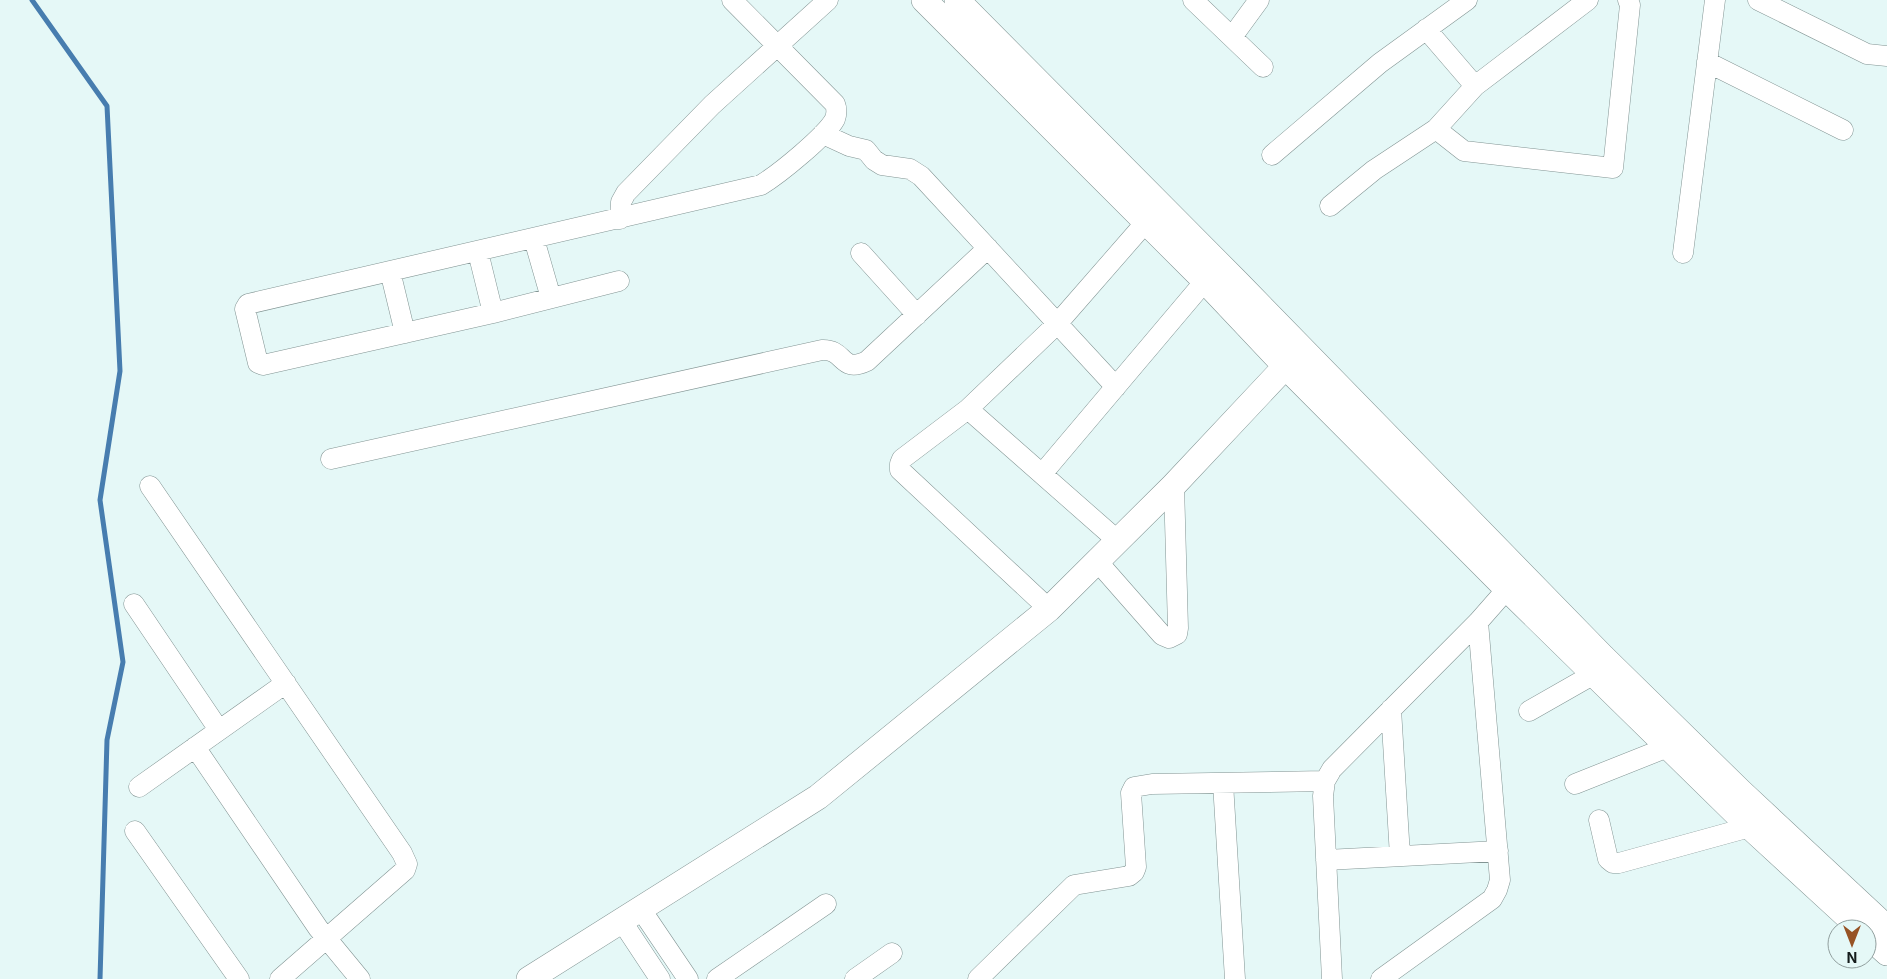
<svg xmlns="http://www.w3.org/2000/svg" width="1887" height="979" font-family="Inter,sans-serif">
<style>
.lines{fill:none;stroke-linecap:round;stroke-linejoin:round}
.stream{stroke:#477daf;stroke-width:5}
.minor-casing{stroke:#829493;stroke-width:21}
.major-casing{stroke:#829493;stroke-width:26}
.minor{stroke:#fff;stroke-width:20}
.major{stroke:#fff;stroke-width:25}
</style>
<rect width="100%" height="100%" fill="#e5f8f7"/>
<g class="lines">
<path class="stream" d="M32,0L107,106L120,371L100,500L123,662L107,740L100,979"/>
<defs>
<path id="minor" d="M1193,0L1263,67
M1758,0L1867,54L1887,56
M1426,29L1475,86
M1232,37L1259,0
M1707,62L1843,130
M1436,129L1464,151L1613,168L1630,5L1628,0
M823,134L849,146L866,150L874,160L882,165L910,169L921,176L1116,387
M1272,155L1380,63L1467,0
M1330,206L1374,170L1436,129L1475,86L1588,0
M620,219L621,202L626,193L712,105L828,0
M534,239L551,298
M478,252L493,313
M861,253L917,315
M1683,253L1715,0
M390,271L405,333
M619,281L493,313L263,365L258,363L245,309L248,304L761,185C779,174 826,136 835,119C837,113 837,109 835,104L732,0
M968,409L1118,541
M331,459L822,350C846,349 840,374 867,361L988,248
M1042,474L1205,281
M150,486L402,853L407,864L405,870L280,979
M1097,561L1162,635L1169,638L1177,634L1178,628L1174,485
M134,604L219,730
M1049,609L900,470V464L902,459L968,409L1057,324L1146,222
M1391,709L1400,856
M1529,711L1594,674
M195,747L318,928L360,979
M1223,783L1235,979
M1575,784L1668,747
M139,787L286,683
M1599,820L1608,859L1613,863H1619L1750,827
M135,831L239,979
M1326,860L1498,851
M640,908L688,979
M621,920L660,979
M717,979L826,904
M855,979L892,953
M978,979L1074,885L1129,876L1134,872L1136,867L1131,793L1134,787L1152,784L1325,781
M1332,979L1323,796L1325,781L1332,769L1478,622L1507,589
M1381,979L1492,899L1497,890L1500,880L1478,622"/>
<path id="major" d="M924,0L1205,281L1286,367L1507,589L1750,827L1861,929
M957,0L1238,283L1603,657L1741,792L1887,928
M1867,935L1887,953
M529,979L818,797L1049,609L1174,485L1297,354"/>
</defs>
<use href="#minor" class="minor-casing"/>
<use href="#major" class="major-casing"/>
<use href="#minor" class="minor"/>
<use href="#major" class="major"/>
</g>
<g transform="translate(1852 944) rotate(180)"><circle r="24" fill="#e5f8f7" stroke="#92a09f"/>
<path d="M0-4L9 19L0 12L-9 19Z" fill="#975325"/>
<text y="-8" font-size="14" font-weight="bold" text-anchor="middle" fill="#151c1c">N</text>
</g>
</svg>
